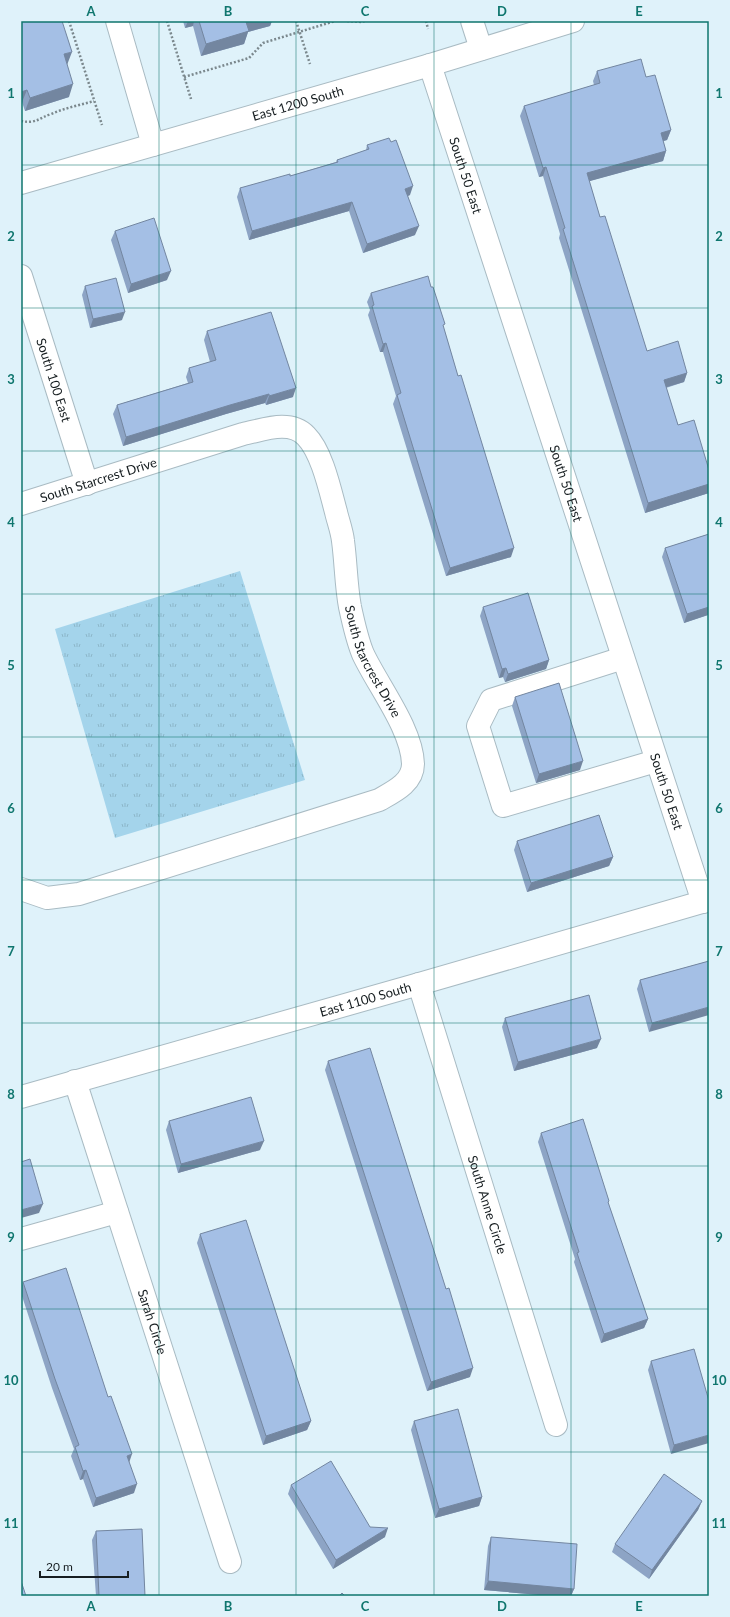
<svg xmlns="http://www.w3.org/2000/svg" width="730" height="1617" font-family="Lato,sans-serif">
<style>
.grass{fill:url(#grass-tufts)}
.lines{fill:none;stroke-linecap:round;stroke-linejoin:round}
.minor-casing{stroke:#a9bbc3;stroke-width:24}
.path{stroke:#7b888d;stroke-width:2.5;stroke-dasharray:2 2;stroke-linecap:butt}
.minor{stroke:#fff;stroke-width:22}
.wall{fill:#8da4c5}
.shaded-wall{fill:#7386a0}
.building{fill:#a4bfe5;stroke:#7386a0}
.grid{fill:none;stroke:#0f766e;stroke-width:1;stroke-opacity:0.55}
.labels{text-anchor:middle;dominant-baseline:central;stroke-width:3;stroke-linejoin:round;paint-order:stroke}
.street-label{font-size:13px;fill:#171e21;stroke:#dff2fa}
.neatline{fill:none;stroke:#0f766e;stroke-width:1.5}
.grid-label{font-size:13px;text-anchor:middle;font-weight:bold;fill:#0f766e}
</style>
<defs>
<pattern id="grass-tufts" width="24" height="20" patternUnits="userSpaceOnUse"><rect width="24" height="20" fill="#a4d4eb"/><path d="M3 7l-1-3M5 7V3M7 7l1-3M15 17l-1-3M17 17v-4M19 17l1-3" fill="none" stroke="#8cb6c9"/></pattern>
</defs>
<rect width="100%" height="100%" fill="#dff2fa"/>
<path class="grass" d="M240,571L305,780L115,838L55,629Z"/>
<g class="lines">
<defs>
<g id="minor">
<path d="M117,21L153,145"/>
<path d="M472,21L481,49"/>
<path id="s1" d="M430,65L703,902"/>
<path id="s2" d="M21,183L430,65L573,21"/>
<path id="s3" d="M21,276L87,484"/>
<path id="s4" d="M21,504L243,434C263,430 290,419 306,436C322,452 330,490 336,512C338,521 342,531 343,541C346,563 346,586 350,607C353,621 358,642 363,654C378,686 412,729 413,764C413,783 393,792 379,800L79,894L47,898L21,889"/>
<path d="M623,658L491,700L478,726L503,806L656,761"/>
<path id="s5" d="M419,984L556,1425"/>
<path id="s6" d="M75,1081L230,1562"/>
<path id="s7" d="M21,1097L419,984L709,900"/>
<path d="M21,1239L117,1212"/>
</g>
</defs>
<use href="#minor" class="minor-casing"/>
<path class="path" d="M69,21L102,125
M167,21L191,99
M296,21L310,64
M347,21L361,22L365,21
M426,21L428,29
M184,77L249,58L263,43L335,21
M21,121C36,124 39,118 51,114C65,108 80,105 94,101"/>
<use href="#minor" class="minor"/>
</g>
<path class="wall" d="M21,21L67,65L69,97L25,111L22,102L21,103Z
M183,21H272L270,26L248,32L244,44L201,56L193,26L185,28Z
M597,71L646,77L671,130L667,140L663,141L666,151L663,161L589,181L600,217L647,351L687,373L684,382L666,388L678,425L709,470V493L645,513L559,238L560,234L543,176L539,177L520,116L524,106L594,85L593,81Z
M367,145L410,195L408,196L415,235L363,253L349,211L249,240L237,197L240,188L290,176L336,162L337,160L366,150Z
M115,231L167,280L128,293L111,240Z
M85,286L122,320L90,328L82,295Z
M371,293L444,329L511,557L446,576L393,404L396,396L383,352H380L368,315L370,310L367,302Z
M207,331L293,397L266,405L265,403L226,414L123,446L113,414L117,405L188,383L186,377L189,368L210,362L204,340Z
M709,534V618L708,615L684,623L662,557L665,548Z
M483,607L549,660L546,669L505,682L503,677L499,678L480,616Z
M515,697L580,770L536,783L512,706Z
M517,841L613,857L609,866L527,892L514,850Z
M709,961L649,1032L637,989L640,980Z
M505,1018L597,1048L514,1071L502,1027Z
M328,1061L446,1289L470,1377L427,1391L325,1070Z
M169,1121L260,1150L178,1173L166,1130Z
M541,1133L609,1201L608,1203L648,1319L644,1328L601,1343L574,1262L575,1259L538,1142Z
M200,1234L311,1421L307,1430L263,1445L197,1243Z
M23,1282L129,1462L134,1493L93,1507L83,1479L80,1480L71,1456L74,1449L52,1388L21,1293V1289Z
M651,1361L709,1401L671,1454L648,1370Z
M414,1421L482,1497L479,1506L435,1518L411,1430Z
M291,1485L370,1527L385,1537L333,1569L288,1494Z
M702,1501L698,1510L649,1579L612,1552L615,1544Z
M96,1531L145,1596H96L92,1540Z
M491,1537L574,1589L571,1596H551L484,1590L488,1546Z"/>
<path class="shaded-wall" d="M188,21H194L193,26L185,28Z
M250,21H272L270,26L248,32L244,44L201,56L206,44L246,22Z
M72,52L67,65L59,67L64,54Z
M73,84L69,97L25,111L30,98Z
M27,90L22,102L21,103V92Z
M671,130L667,140L657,143L661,133Z
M666,151L663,161L583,183L587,173Z
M546,167L543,176L539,177L543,168Z
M413,186L410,195L402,198L405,189Z
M352,202L349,211L249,240L252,231Z
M419,226L415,235L363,253L367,244Z
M171,271L167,280L128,293L131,284Z
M125,312L122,320L90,328L93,319Z
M386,343L383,352H380L383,344Z
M687,373L684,382L660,389L664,380Z
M296,388L293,397L266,405L269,396Z
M269,394L265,403L226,414L123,446L126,437L230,405Z
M709,484V493L645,513L648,503Z
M514,548L511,557L446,576L450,568Z
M709,607V613L708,615L684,623L687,614Z
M549,660L546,669L505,682L508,674Z
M506,668L503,677L499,678L502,669Z
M583,761L580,770L536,783L539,774Z
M613,857L609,866L527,892L531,883Z
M709,1007V1015L649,1032L652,1023Z
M601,1039L597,1048L514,1071L518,1062Z
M264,1141L260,1150L178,1173L181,1164Z
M43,1204L39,1213L21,1218V1210Z
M648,1319L644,1328L601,1343L604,1334Z
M473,1368L470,1377L427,1391L431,1382Z
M311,1421L307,1430L263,1445L266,1436Z
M709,1435V1443L671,1454L674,1445Z
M132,1454L129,1463L127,1456Z
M86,1470L83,1479L80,1480L83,1471Z
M137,1484L134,1493L93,1507L96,1498Z
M482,1497L479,1506L435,1518L439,1509Z
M702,1501L698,1510L649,1579L652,1570Z
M388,1528L385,1537L333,1569L336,1560Z
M488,1581L574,1589L571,1596H551L484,1590Z"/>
<path class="building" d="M21,21H62L72,52L64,54L73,84L30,98L27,90L21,92Z
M199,21H250L246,22L249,31L206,44Z
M641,59L646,77L655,75L671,130L661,133L666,151L587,173L600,217L605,216L647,351L678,341L687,373L664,380L678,425L694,420L709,470V484L648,503L563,229L565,228L546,167L543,168L524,106L600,83L597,71Z
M389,138L391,142L396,140L413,186L405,189L419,226L367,244L352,202L252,231L240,188L290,174V176L338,162L337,160L369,149L367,145Z
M154,218L171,271L131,284L115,231Z
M428,276L431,287H433L445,324L443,325L458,376L461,375L514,548L450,568L397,395L401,393L386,343L383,344L372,306L374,305L371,293Z
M116,278L125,312L93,319L85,286Z
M271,312L296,388L269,396V394L230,405L126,437L117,405L193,382L189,368L216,360L207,331Z
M709,534V607L687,614L665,548Z
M528,593L549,660L508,674L506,668L502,669L483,607Z
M559,683L583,761L539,774L515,697Z
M599,815L613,857L531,883L517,841Z
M709,961V1007L652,1023L640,980Z
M589,995L601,1039L518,1062L505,1018Z
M370,1048L446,1289L449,1288L473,1368L431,1382L328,1061Z
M251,1097L264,1141L181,1164L169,1121Z
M583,1119L609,1201L608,1202L648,1319L604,1334L577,1253L579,1252L541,1133Z
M30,1159L43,1204L21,1210V1162Z
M246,1220L311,1421L266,1436L200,1234Z
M66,1268L108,1397L111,1396L132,1454L127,1456L137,1484L96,1498L86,1470L83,1471L75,1447L79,1445L55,1379L23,1282Z
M694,1349L709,1401V1435L674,1445L651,1361Z
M458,1409L482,1497L439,1509L414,1421Z
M331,1461L370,1527L388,1528L336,1560L291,1485Z
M664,1474L702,1501L652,1570L615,1544Z
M142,1529L145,1596H99L96,1531Z
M491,1537L577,1544L574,1589L488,1581Z
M21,1581L26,1596H21Z
M342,1593L345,1596H339Z"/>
<path class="grid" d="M159,21V1596M296,21V1596M434,21V1596M571,21V1596M21,165H709M21,308H709M21,451H709M21,594H709M21,737H709M21,880H709M21,1023H709M21,1166H709M21,1309H709M21,1452H709"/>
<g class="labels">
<g class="street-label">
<text stroke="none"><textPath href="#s2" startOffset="288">East 1200 South</textPath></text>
<text stroke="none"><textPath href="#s1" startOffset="116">South 50 East</textPath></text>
<text stroke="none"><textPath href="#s3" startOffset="109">South 100 East</textPath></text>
<text stroke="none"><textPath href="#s4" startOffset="81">South Starcrest Drive</textPath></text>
<text stroke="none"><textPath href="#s1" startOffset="440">South 50 East</textPath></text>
<text stroke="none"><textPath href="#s4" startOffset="537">South Starcrest Drive</textPath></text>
<text stroke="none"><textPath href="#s1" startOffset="764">South 50 East</textPath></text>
<text stroke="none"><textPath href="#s7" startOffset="358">East 1100 South</textPath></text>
<text stroke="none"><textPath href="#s5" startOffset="231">South Anne Circle</textPath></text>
<text stroke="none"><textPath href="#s6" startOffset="253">Sarah Circle</textPath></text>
</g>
</g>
<rect width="730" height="1617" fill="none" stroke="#dff2fa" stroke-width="44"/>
<path d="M40 1571v6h88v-6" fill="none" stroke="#171e21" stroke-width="2"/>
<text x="46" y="1571" font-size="12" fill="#171e21" stroke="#dff2fa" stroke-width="3" paint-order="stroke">20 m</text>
<rect x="22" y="22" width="686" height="1573" class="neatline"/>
<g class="grid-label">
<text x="91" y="16">A</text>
<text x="228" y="16">B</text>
<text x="365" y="16">C</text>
<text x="502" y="16">D</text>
<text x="639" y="16">E</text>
<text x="11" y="98">1</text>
<text x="719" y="98">1</text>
<text x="11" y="241">2</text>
<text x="719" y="241">2</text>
<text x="11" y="384">3</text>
<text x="719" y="384">3</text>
<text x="11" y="527">4</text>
<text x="719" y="527">4</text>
<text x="11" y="670">5</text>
<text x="719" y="670">5</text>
<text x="11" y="813">6</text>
<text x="719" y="813">6</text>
<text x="11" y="956">7</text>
<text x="719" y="956">7</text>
<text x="11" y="1099">8</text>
<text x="719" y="1099">8</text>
<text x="11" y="1242">9</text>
<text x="719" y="1242">9</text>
<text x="11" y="1385">10</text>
<text x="719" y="1385">10</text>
<text x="11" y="1528">11</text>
<text x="719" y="1528">11</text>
<text x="91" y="1611">A</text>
<text x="228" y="1611">B</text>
<text x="365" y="1611">C</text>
<text x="502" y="1611">D</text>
<text x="639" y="1611">E</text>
</g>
</svg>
